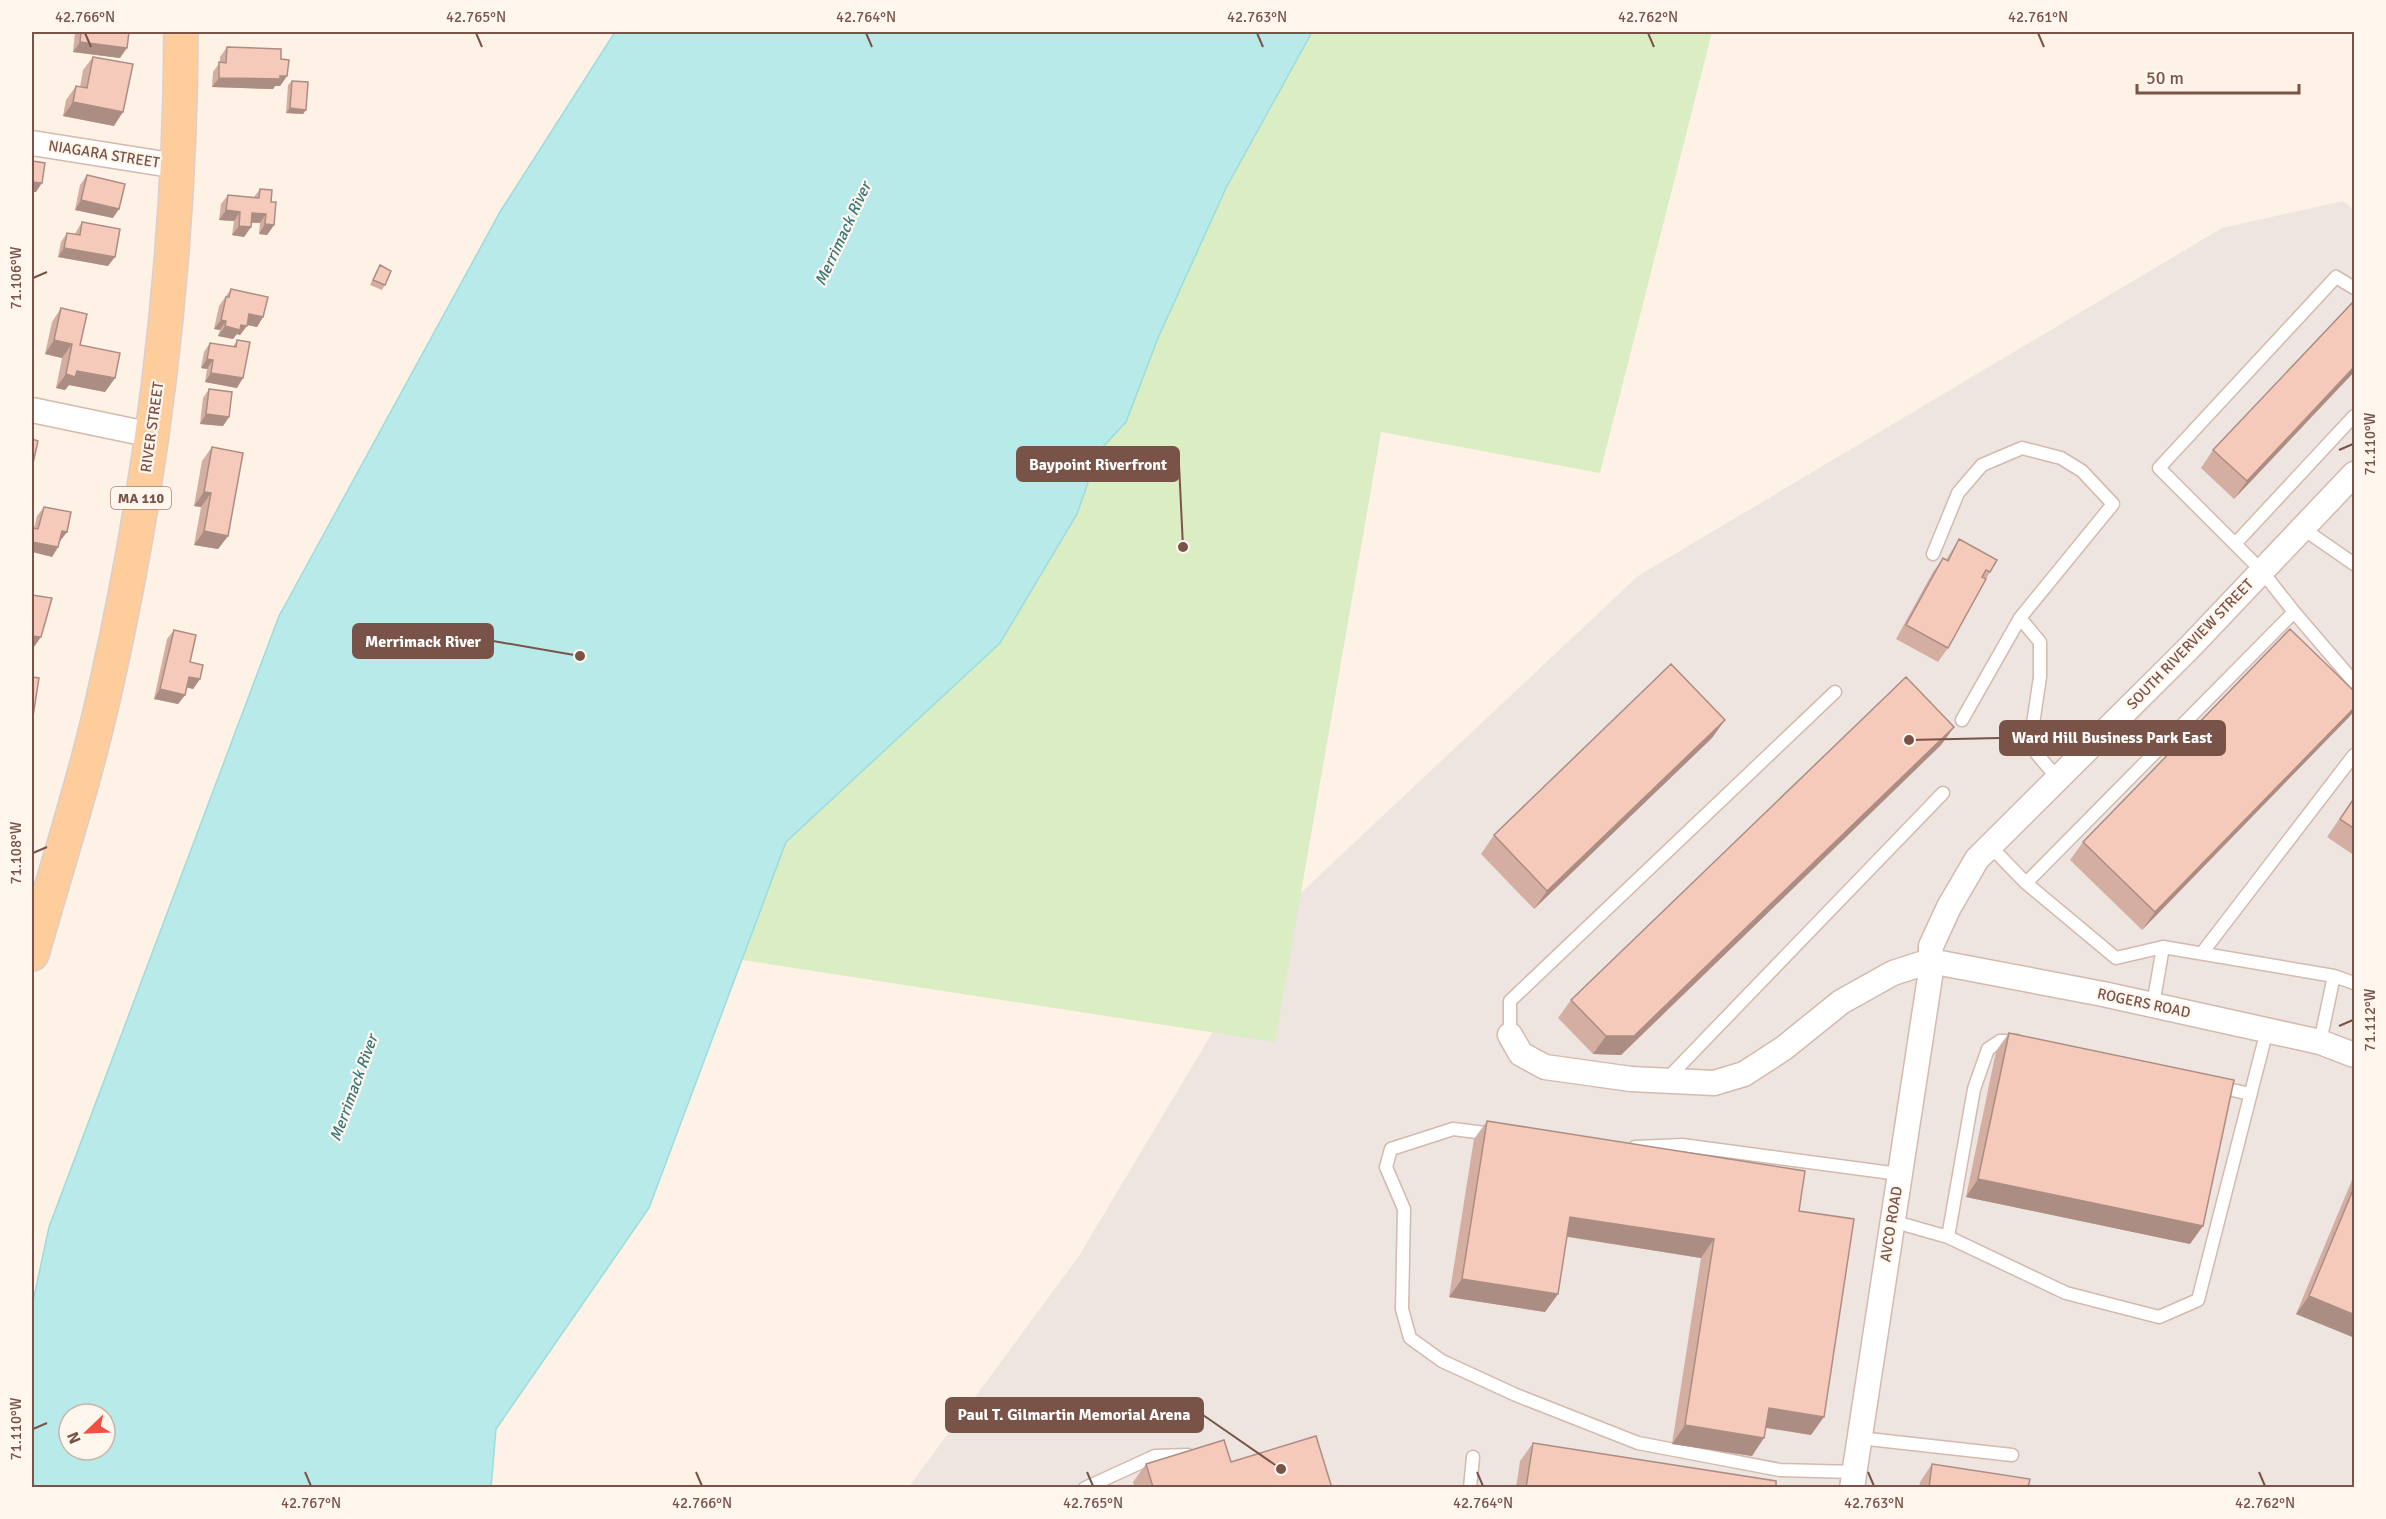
<svg xmlns="http://www.w3.org/2000/svg" width="2386" height="1519" font-family="Signika,sans-serif">
<style>
.industrial{fill:#eee5e0}
.green{fill:#daedc3}
.water{fill:#b8eaea;stroke:#9ddcdc;stroke-width:1.5;fill-rule:evenodd}
.lines{fill:none;stroke-linecap:round;stroke-linejoin:round}
.service-casing{stroke:#d4b9ad;stroke-width:15}
.minor-casing{stroke:#d4b9ad;stroke-width:27}
.primary-casing{stroke:#dacfcc;stroke-width:36}
.service{stroke:#fff;stroke-width:12}
.minor{stroke:#fff;stroke-width:24}
.primary{stroke:#ffcc9c;stroke-width:33}
.wall{fill:#d4aea1}
.shaded-wall{fill:#ac8d83}
.building{fill:#f6cabb;stroke:#ac8d83;stroke-width:1.5}
.ticks{fill:none;stroke:#7a5348;stroke-width:2}
.labels{text-anchor:middle;dominant-baseline:central;stroke-width:4.5;stroke-linejoin:round;paint-order:stroke}
.shield{fill:#fff6ee;stroke:#a2847a;stroke-width:1.5}
.shield-label{font-size:14px;font-weight:bold;fill:#7a5348}
.street-label{font-size:15px;fill:#7a5348;stroke:#fff6ee}
.water-label{font-size:16px;font-style:italic;fill:#377779;stroke:#fff6ee}
.leader{fill:none;stroke:#7a5348;stroke-width:2}
.callout-dot{fill:#7a5348;stroke:#fff6ee;stroke-width:2}
.callout{fill:#7a5348;stroke:#7a5348;stroke-width:2}
.callout-label{font-size:16px;text-anchor:middle;font-weight:bold;fill:#fff}
.neatline{fill:none;stroke:#7a5348;stroke-width:2}
.ticks-label{font-size:15px;text-anchor:middle;fill:#7a5348}
</style>
<rect width="100%" height="100%" fill="#fef1e6"/>
<path class="industrial" d="M2343,201L2354,210V1487L908,1488L1079,1256L1289,904L1638,576L2222,228Z"/>
<path class="green" d="M1292,32H1712L1600,473L1381,432L1275,1042L717,956L764,823Z"/>
<path class="water" d="M615,32H1312L1226,188L1158,338L1126,422L1099,451L1077,514L1000,643L786,842L649,1208L496,1429L491,1487H32V1306L49,1227L279,616L500,212ZM69,1414H105V1450H69Z"/>
<g class="lines">
<defs>
<path id="service" d="M2302,528L2354,564
M2235,544L2354,416
M1933,554L1958,493L1982,465L2022,448L2061,458L2082,471L2113,504L2020,618L2040,642V677L2033,724L2037,754L2058,779
M2294,612L2354,682
M1962,720L2020,618
M1990,846L2026,883L2116,958L2163,947
M2026,883L2294,612L2261,570L2159,468L2336,277L2354,288
M2202,953L2354,755
M2153,1005L2163,947L2334,976
M1510,1035V1001L1835,692
M2320,1042L2334,976L2354,983
M1666,1080L1943,793
M2215,1086L2250,1094
M1493,1134L1453,1129L1391,1149L1386,1167L1404,1209L1402,1309L1410,1338L1442,1361L1516,1395L1638,1443L1780,1470L1854,1472
M1635,1147L1682,1145L1899,1174
M1892,1221L1948,1237L2066,1293L2159,1317L2198,1300L2267,1030
M1948,1237L1974,1089L1988,1049L2000,1041H2017
M1859,1438L2012,1455
M1085,1488L1155,1456L1188,1455
M1470,1488L1473,1457"/>
<path id="minor" d="M32,143L177,166
M32,410L152,435
M1510,1035L1521,1054L1545,1067L1631,1079L1714,1083L1744,1074L1784,1048L1841,1002L1893,973L1930,961L2103,994L2320,1042L2354,1055
M1852,1488L1930,977L1931,946L1949,907L1977,859L2190,647L2354,474"/>
<path id="primary" d="M32,954C58,862 88,771 108,677C155,466 180,248 181,32"/>
</defs>
<use href="#service" class="service-casing"/>
<use href="#minor" class="minor-casing"/>
<use href="#primary" class="primary-casing"/>
<use href="#service" class="service"/>
<use href="#minor" class="minor"/>
<use href="#primary" class="primary"/>
</g>
<path class="wall" d="M75,32H129L120,58L73,52Z
M227,47L281,59L287,76L280,86H275L273,89L212,87L213,72L220,62V57Z
M93,57L114,126L63,116L66,100L76,86L80,87L83,70Z
M292,81L306,110L303,114L286,113L288,85Z
M87,175L113,218L75,210L80,185Z
M260,189L271,202L274,225L267,235L259,234L260,223H251V227L244,237L232,235L234,221L219,220L221,204L228,195L254,197Z
M82,222L108,266L58,257L61,242L67,233L75,234L76,232Z
M380,265L385,285L382,290L370,285L377,270Z
M231,289L263,317L257,327L247,325L240,335L237,334L233,339L218,336L220,330L214,329L219,306Z
M2355,300V371L2234,499L2201,468L2213,450Z
M61,308L80,345L115,378L105,392L69,385L65,390L56,388L62,358L45,354L52,322Z
M237,340V388L205,382L207,369L201,368L204,352L210,343L233,347Z
M209,389L229,417L223,426L200,424L203,398Z
M212,447L228,536L218,549L194,545L201,507L194,506L202,461Z
M44,507L67,532L60,541L58,547L52,557L34,528L37,516Z
M1959,539L1990,572L1986,579L1948,648L1938,662L1896,639L1933,572L1943,558L1946,560Z
M174,630L200,679L193,689L186,687L185,695L178,704L154,699L167,639Z
M2355,692V710L2349,717L2142,930L2070,860L2083,842Z
M1954,727L1941,745L1621,1055L1593,1054L1558,1018L1571,1000Z
M1712,738L1534,909L1481,854L1494,835Z
M2355,796V856L2327,837Z
M2009,1033L2190,1244L1966,1197L1996,1051Z
M1487,1121L1799,1211L1811,1435L1766,1428L1752,1456L1672,1444L1701,1258L1567,1237L1558,1294L1545,1312L1449,1297L1474,1139Z
M2355,1173V1338L2296,1314Z
M1533,1443L1776,1488H1516L1520,1461Z
M1231,1462L1332,1488H1135L1133,1482L1146,1464Z
M1932,1464L2028,1488H1919L1920,1482Z"/>
<path class="shaded-wall" d="M80,42L127,48L120,58L73,52Z
M287,76L280,86H275L273,89L212,87L219,78Z
M73,102L123,112L114,126L63,116Z
M290,108L306,110L303,114L286,113Z
M32,182L42,183L36,192H32Z
M81,200L119,209L113,218L75,210Z
M226,210L240,212L234,221L219,220Z
M252,213L266,214L260,223L246,222Z
M265,224L274,225L267,235L259,234Z
M239,226L251,227L244,237L232,235Z
M64,248L115,257L108,266L58,257Z
M249,314L263,317L257,327L242,324Z
M221,320L226,321L220,330L214,329Z
M241,325L247,326L240,335L237,334L233,339L218,336L225,326Z
M54,340L72,344L62,358L45,354Z
M207,359L213,360L207,369L201,368Z
M2355,366V371L2234,499L2247,481Z
M77,371L115,378L105,392L69,385L65,390L56,388L66,374Z
M211,373L243,378L237,388L205,382Z
M206,414L229,417L223,426L200,424Z
M204,492L211,493L201,507L194,506Z
M62,531L67,532L60,541L55,540Z
M204,531L228,536L218,549L194,545Z
M32,542L58,547L52,557L32,552Z
M32,636L41,637L34,647L32,646Z
M189,677L200,679L193,689L182,686Z
M160,689L185,695L178,704L154,699Z
M2355,707V710L2349,717L2142,930L2155,912Z
M1725,720L1712,738L1534,909L1547,891Z
M1954,727L1941,745L1621,1055L1593,1054L1606,1036Z
M1978,1179L2203,1226L2190,1244L1966,1197Z
M1570,1217L1714,1239L1701,1258L1558,1235Z
M1462,1279L1558,1294L1545,1312L1449,1297Z
M2309,1296L2355,1315V1338L2296,1314Z
M1769,1408L1824,1417L1811,1435L1756,1426Z
M1685,1425L1764,1438L1752,1456L1672,1444Z"/>
<path class="building" d="M81,32H129L127,48L80,42Z
M227,47L281,49V59L289,60L287,76H280V79L219,78V62L226,63Z
M93,57L133,64L123,112L73,102L76,86L87,88Z
M292,81L308,82L306,110L290,108Z
M32,161L45,163L42,183L32,182Z
M87,175L125,184L119,209L81,200Z
M260,189L272,190L271,202H276L274,225L265,224L266,214L252,213L251,227L239,226L240,212L226,210L228,195L259,198Z
M82,222L120,229L115,257L64,248L67,233L80,235Z
M380,265L391,271L385,285L373,280Z
M231,289L268,297L263,317L249,314L247,326L241,325L240,330L225,326L226,321L221,320L226,297H229Z
M2355,300V366L2247,481L2213,450Z
M61,308L87,314L80,345L120,353L115,378L77,371L75,377L66,374L72,344L54,340Z
M237,340L250,342L243,378L211,373L213,360L207,359L210,343L236,347Z
M209,389L232,392L229,417L206,414Z
M32,439L38,441L32,468Z
M212,447L243,453L228,536L204,531L211,493L204,492Z
M44,507L71,512L67,532L62,531L58,547L32,542V528L38,529Z
M1959,539L1997,560L1990,572L1986,570L1982,577L1986,579L1948,648L1906,625L1943,558L1948,561Z
M32,595L52,598L41,637L32,636Z
M2290,629L2355,692V707L2155,912L2083,842Z
M174,630L196,635L190,662L203,665L200,679L189,677L185,695L160,689Z
M1671,664L1725,720L1547,891L1494,835Z
M32,677L39,678L33,716H32Z
M1906,677L1954,727L1634,1036H1606L1571,1000Z
M2355,797V829L2340,819Z
M2009,1033L2234,1080L2203,1226L1978,1179Z
M1487,1121L1805,1171L1799,1211L1854,1219L1824,1417L1769,1408L1764,1438L1685,1425L1714,1239L1570,1217L1558,1294L1462,1279Z
M2355,1185V1315L2309,1296Z
M1316,1436L1332,1488H1150L1153,1487L1146,1464L1224,1440L1231,1462Z
M1533,1443L1776,1481V1488H1526Z
M1932,1464L2030,1479L2028,1488H1929Z"/>
<path class="ticks" d="M85,33L91,47M476,33L482,47M866,33L872,47M1257,33L1263,47M1648,33L1654,47M2038,33L2044,47M33,278L47,272M2339,450L2353,444M33,853L47,847M2339,1026L2353,1020M33,1429L47,1423M305,1472L311,1486M696,1472L702,1486M1087,1472L1093,1486M1477,1472L1483,1486M1868,1472L1874,1486M2259,1472L2265,1486"/>
<g class="labels">
<rect class="shield" x="111" y="487" width="60" height="22" rx="4.5"/>
<g class="shield-label">
<text x="141" y="498">MA 110</text>
</g>
<g class="street-label">
<text transform="translate(104 154) rotate(9)">NIAGARA STREET</text>
<text transform="translate(152 427) rotate(-82)">RIVER STREET</text>
<text transform="translate(2190 644) rotate(-46)">SOUTH RIVERVIEW STREET</text>
<text transform="translate(2144 1003) rotate(12)">ROGERS ROAD</text>
<text transform="translate(1891 1224) rotate(-81)">AVCO ROAD</text>
</g>
<g class="water-label">
<text transform="translate(843 234) rotate(-65)">Merrimack River</text>
<text transform="translate(354 1088) rotate(-70)">Merrimack River</text>
</g>
</g>
<path class="leader" d="M1183 547L1179 464M580 656L493 641M1909 740L2000 738M1281 1469L1203 1415"/>
<g class="callout-dot">
<circle cx="1183" cy="547" r="6"/>
<circle cx="580" cy="656" r="6"/>
<circle cx="1909" cy="740" r="6"/>
<circle cx="1281" cy="1469" r="6"/>
</g>
<g class="callout">
<rect x="1017" y="447" width="162" height="34" rx="6"/>
<rect x="353" y="624" width="140" height="34" rx="6"/>
<rect x="2000" y="721" width="225" height="34" rx="6"/>
<rect x="946" y="1398" width="257" height="34" rx="6"/>
</g>
<g class="callout-label">
<text x="1098" y="470">Baypoint Riverfront</text>
<text x="423" y="647">Merrimack River</text>
<text x="2112" y="743">Ward Hill Business Park East</text>
<text x="1074" y="1420">Paul T. Gilmartin Memorial Arena</text>
</g>
<rect width="2386" height="1519" fill="none" stroke="#fff6ee" stroke-width="66"/>
<g transform="translate(87 1432) rotate(247)"><circle r="28" fill="#fff6ee" stroke="#cab5ac" stroke-width="1.5"/>
<path d="M0-4.5L10 22L0 15L-10 22Z" fill="#f15042"/>
<text y="-9" font-size="16" font-weight="bold" text-anchor="middle" fill="#7a5348">N</text>
</g>
<path d="M2137 84v9h162v-9" fill="none" stroke="#7a5348" stroke-width="3"/>
<text x="2146" y="84" font-size="18" fill="#7a5348" stroke="#fff6ee" stroke-width="4.5" paint-order="stroke">50 m</text>
<rect x="33" y="33" width="2320" height="1453" class="neatline"/>
<g class="ticks-label">
<text x="85" y="22">42.766°N</text>
<text x="476" y="22">42.765°N</text>
<text x="866" y="22">42.764°N</text>
<text x="1257" y="22">42.763°N</text>
<text x="1648" y="22">42.762°N</text>
<text x="2038" y="22">42.761°N</text>
<text transform="translate(16 278) rotate(-90)" y="5">71.106°W</text>
<text transform="translate(2370 444) rotate(-90)" y="5">71.110°W</text>
<text transform="translate(16 853) rotate(-90)" y="5">71.108°W</text>
<text transform="translate(2370 1020) rotate(-90)" y="5">71.112°W</text>
<text transform="translate(16 1429) rotate(-90)" y="5">71.110°W</text>
<text x="311" y="1508">42.767°N</text>
<text x="702" y="1508">42.766°N</text>
<text x="1093" y="1508">42.765°N</text>
<text x="1483" y="1508">42.764°N</text>
<text x="1874" y="1508">42.763°N</text>
<text x="2265" y="1508">42.762°N</text>
</g>
</svg>
